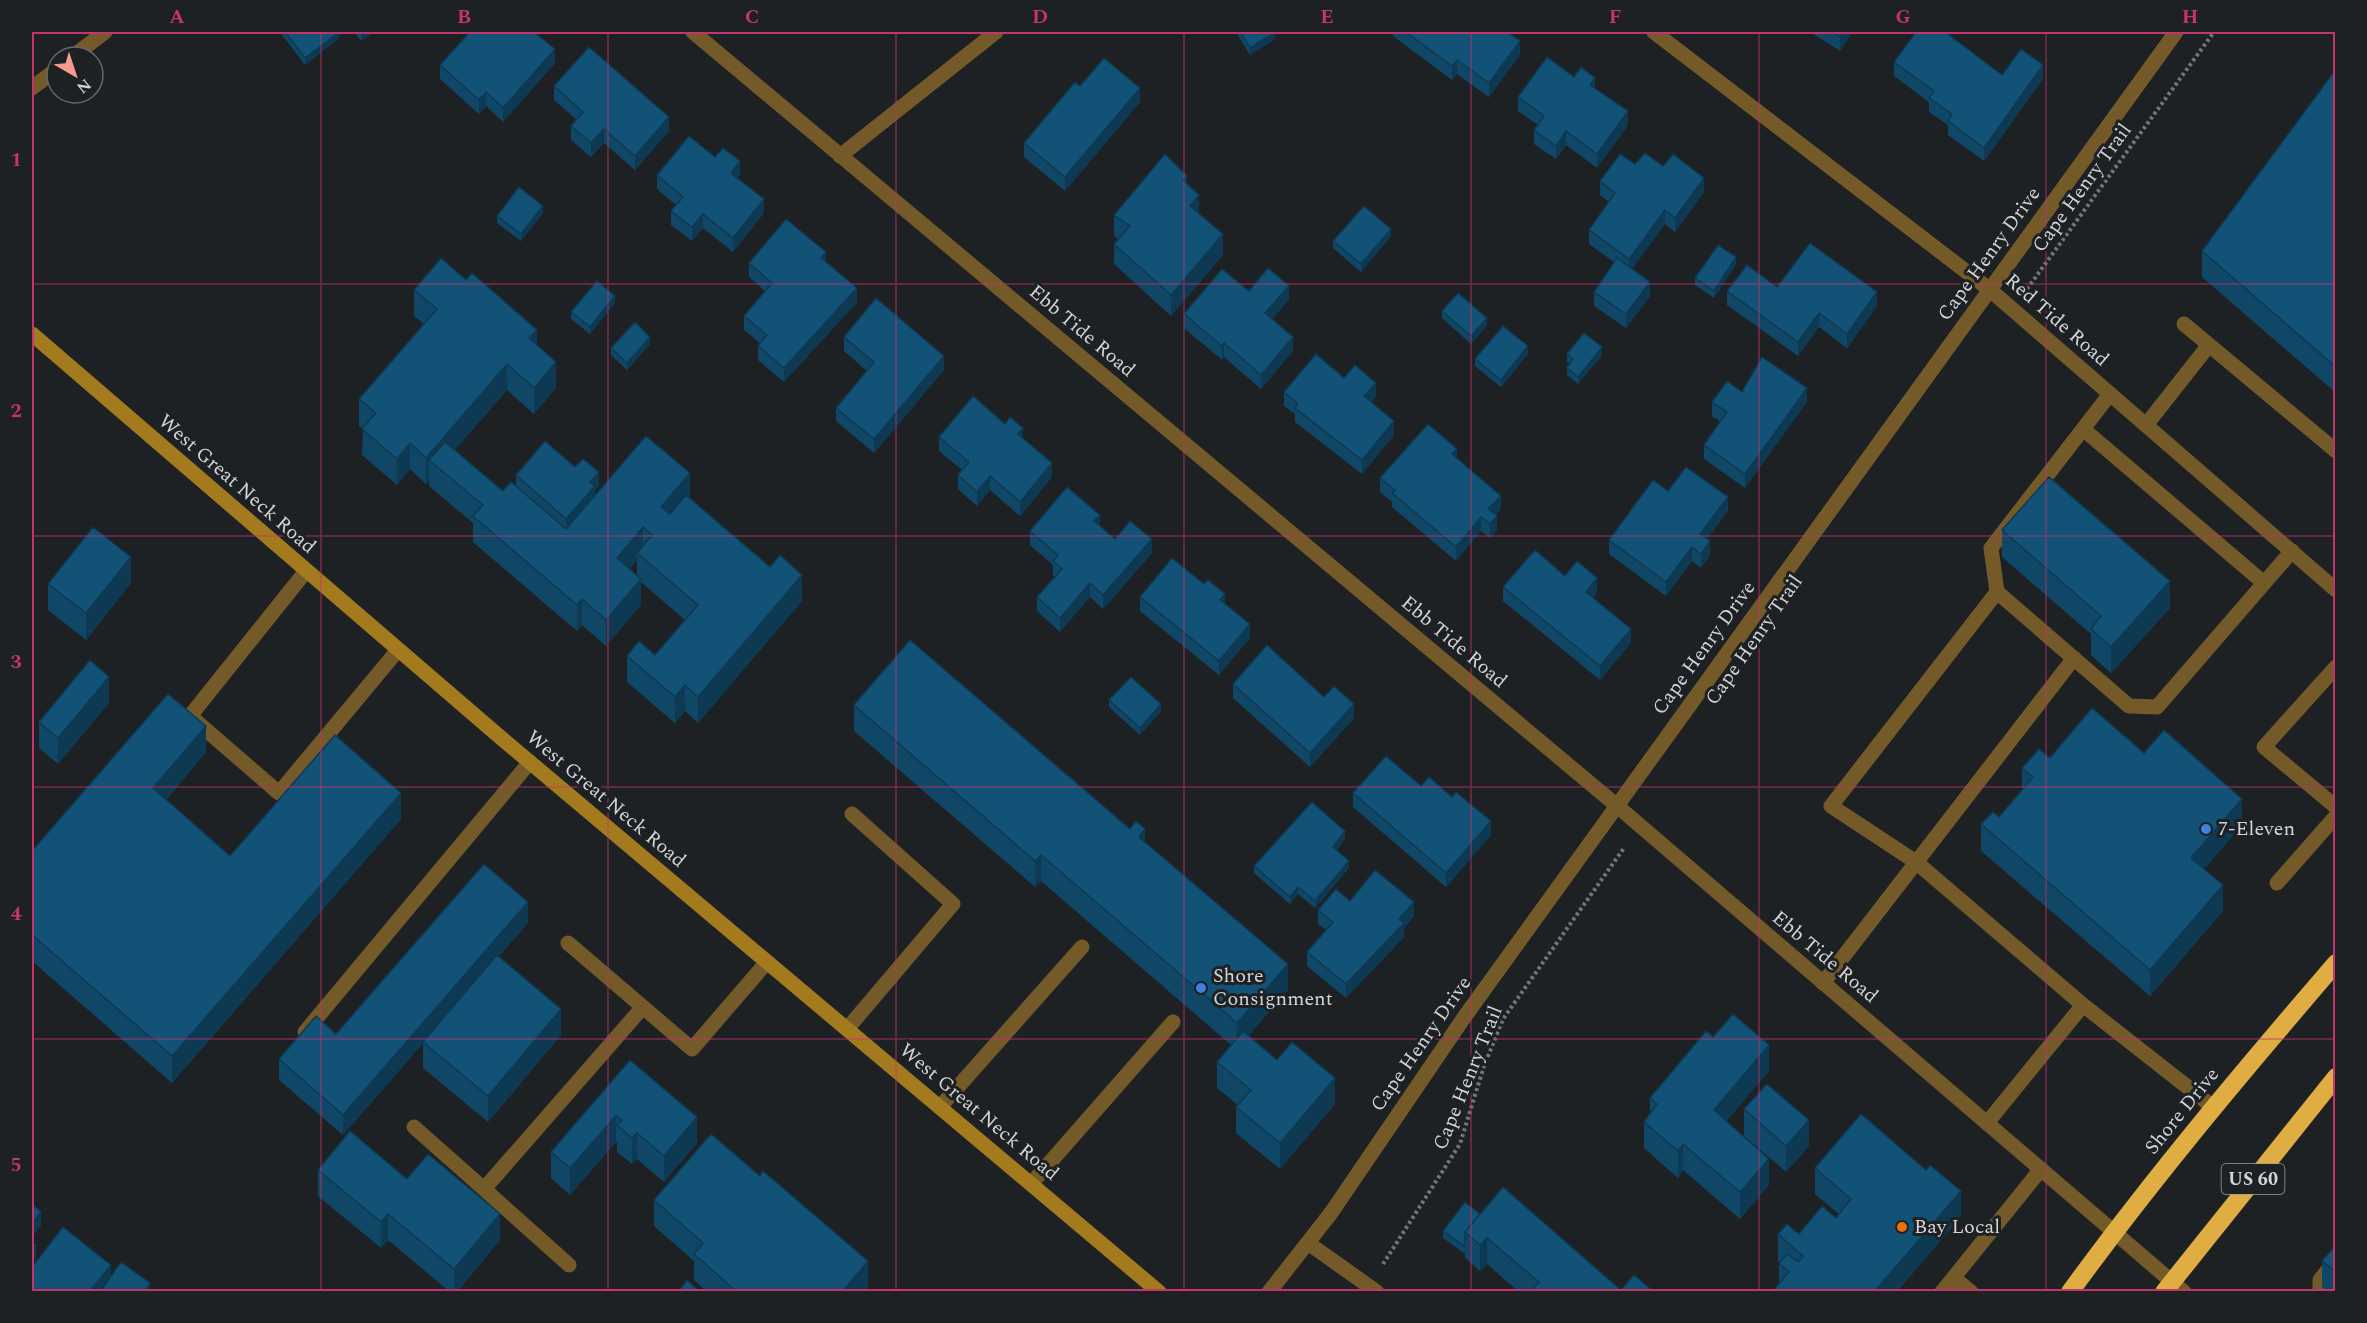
<svg xmlns="http://www.w3.org/2000/svg" width="2367" height="1323" font-family="Spectral,serif">
<style>
.lines{fill:none;stroke-linecap:round;stroke-linejoin:round}
.path{stroke:#737678;stroke-width:4;stroke-dasharray:3 3;stroke-linecap:butt}
.lane{stroke:#735a28;stroke-width:15}
.street{stroke:#735a28;stroke-width:15}
.secondary{stroke:#a37b1e;stroke-width:15}
.highway{stroke:#dfad42;stroke-width:18}
.wall{fill:#104766;fill-rule:evenodd}
.shaded-wall{fill:#0d3953}
.building{fill:#135277;stroke:#0d3953;stroke-width:1.5}
.grid{fill:none;stroke:#c4346d;stroke-width:1.5;stroke-opacity:0.55}
.shop-dot{fill:#3f7fe0;stroke:#1e2124;stroke-width:2}
.food-dot{fill:#e8710a;stroke:#1e2124;stroke-width:2}
.labels{text-anchor:middle;dominant-baseline:central;stroke-width:6;stroke-linejoin:round;paint-order:stroke}
.shield{fill:#1e2124;stroke:#9c9ea1;stroke-width:1.5}
.shield-label{font-size:18px;font-weight:bold;fill:#d2d4d6}
.street-label{font-size:20px;fill:#d2d4d6;stroke:#1e2124}
.poi-label{font-size:20px;fill:#d2d4d6;stroke:#1e2124;text-anchor:start}
.neatline{fill:none;stroke:#c4346d;stroke-width:2}
.grid-label{font-size:20px;text-anchor:middle;font-weight:bold;fill:#c4346d}
</style>
<rect width="100%" height="100%" fill="#1e2124"/>
<g class="lines">
<path class="path" d="M2027,289L2214,32
M1383,1264L1460,1144L1484,1066L1503,1019L1624,848"/>
<path class="lane" d="M2184,324L2336,451
M2110,394L1991,548L1997,592L2129,706L2157,707L2292,551
M2146,425L2209,345
M2083,429L2264,583
M306,571L190,716L279,793L398,650
M2336,667L2264,747L2336,807
M2277,883L2336,816
M568,943L692,1049L767,962
M1823,983L2074,658
M2083,1005L2213,1107
M847,1029L953,904L852,814
M305,1032L530,762
M940,1107L1082,947
M1987,1123L2083,1005L1916,862L1831,806L1997,592
M414,1127L484,1189L643,1007
M1031,1184L1173,1022
M484,1189L569,1265
M1308,1243L1377,1292
M1954,1278L1971,1292
M1942,1292L2041,1169
M2320,1292V1280L2336,1260"/>
<path class="street" d="M693,32L1616,805L2184,1292
M1654,32L1989,289L2336,590
M72,57L105,32
M32,88L57,69
M840,156L996,32
M1269,1292L1331,1213L1463,1019L2176,32"/>
<path class="secondary" d="M32,334L500,737L1159,1292"/>
<path class="highway" d="M2070,1292C2153,1178 2244,1070 2336,963
M2164,1292L2336,1077"/>
</g>
<path class="wall" d="M280,32H339V38L305,65Z
M354,32H374L361,41Z
M1236,32H1274L1275,39L1250,55Z
M1393,32H1507L1520,55L1489,97L1457,74L1452,80L1393,36Z
M1810,32H1852L1840,51Z
M538,34L555,63L503,122L486,106L479,114L440,79V65Z
M1894,62L2002,75L2043,79L1984,161L1948,135V125L1929,112V102L1894,76Z
M2336,69V393L2202,277V251Z
M1574,77L1595,88L1628,125L1597,168L1566,145L1556,159L1534,144V130L1538,125L1518,111V97Z
M554,86L669,131L635,170L604,143L591,157L571,140V126L577,120L554,100Z
M1140,102L1065,191L1024,157V143Z
M715,157L740,175L738,178L764,213L733,252L703,228L692,241L671,225V211L676,205L657,189V175Z
M1635,164L1663,166L1704,192L1675,232L1665,224L1632,269L1650,296L1626,328L1594,306V292L1614,262L1589,244V230L1609,202L1600,195V181Z
M1187,184L1199,214L1223,255L1171,316L1114,264V244L1118,239L1114,236V215Z
M543,213L521,241L497,223V216Z
M1391,236L1361,272L1333,248V241Z
M826,262L857,302L784,382L758,360V346L760,343L744,330V316L765,291L749,277V263Z
M1736,264L1714,298L1695,285V278Z
M1777,287L1877,306L1847,348L1819,327L1798,356L1727,305V291Z
M414,290L537,345L556,388L534,414L507,390L455,450L503,491L516,487V475L575,467L599,486L595,490V495L690,499L802,601L698,723L685,711L675,723L627,682V656L655,655L685,620L641,582V605L606,646L582,625L577,631L473,542V523L429,486V480L426,484L410,469L397,485L362,455L363,429L359,426V399L424,324L414,316ZM637,560V576L629,569Z
M1249,291L1289,300L1272,319L1293,351L1261,389L1224,357L1222,360L1184,328V314Z
M615,303L590,334L571,319V312Z
M1442,311L1487,325L1471,344L1442,318Z
M844,337L944,370L874,453L836,421V408L867,371L844,351Z
M650,344L627,370L611,355V348Z
M1528,354L1501,387L1475,366V359Z
M1567,354L1602,355L1578,384L1567,375V368L1570,364L1567,362Z
M1344,378L1376,397L1372,402L1394,435L1362,474L1295,422V414L1284,406V392Z
M1742,392L1807,402L1745,488L1704,459V445L1721,422L1712,416V402Z
M939,437L1023,438L1052,477L1020,516L990,490L977,506L958,489V475L962,470L939,451Z
M1457,458L1501,509L1496,515L1497,530L1490,538L1481,531L1456,561L1392,507V502L1380,492V478Z
M1668,491L1728,511L1707,539L1710,555L1701,568L1692,561L1666,596L1609,554V540Z
M1100,525L1115,539L1152,553L1103,609L1090,597L1060,632L1037,611V597L1055,577L1053,575V565L1030,545V531Z
M2002,530L2170,608L2111,673L2091,655V634L2002,557Z
M1565,576L1597,592L1593,598L1631,643L1600,680L1503,601V587Z
M131,583L86,640L48,610V584Z
M1140,597L1225,603L1250,638L1219,675L1140,611Z
M1233,684L1324,697L1354,718L1310,767L1233,698Z
M1109,700L1161,711L1140,735L1109,707Z
M109,703L58,764L39,748V722Z
M854,705L1288,990L1248,1036L1277,1060L1335,1104L1280,1169L1236,1133V1107L1238,1105L1217,1088V1062L1231,1045L1041,881L1035,887L854,731Z
M206,752L166,800L230,856L401,819L172,1083L32,961V851Z
M2144,753L2242,825L2204,869L2223,911L2150,996L1981,851V824L1999,817L2022,790V768L2050,758Z
M1421,786L1491,835L1446,887L1353,807V793Z
M1345,838L1337,850L1349,868L1315,908L1298,894L1290,904L1254,873V866Z
M1350,901L1414,916L1404,928V937L1346,998L1307,966V952L1326,930L1318,924V910Z
M528,923L498,957L561,1035L488,1122L423,1068V1043L343,1135L279,1080V1059L336,1034Z
M1713,1037L1769,1071L1726,1121L1769,1185L1740,1219L1683,1170L1678,1178L1644,1148V1122L1650,1114V1098Z
M630,1060L697,1143L664,1182L637,1159L632,1164L617,1152V1143L616,1142L570,1195L551,1178V1152Z
M1744,1109L1809,1146L1786,1172L1744,1136Z
M1815,1168L1961,1217L1779,1283V1263L1780,1262L1778,1261V1234H1799L1836,1218L1839,1214L1815,1194Z
M318,1170L407,1179L500,1240L457,1292H450L388,1240L381,1248L318,1196Z
M654,1200L868,1288L865,1292H707L694,1280V1261L654,1226Z
M1480,1214L1621,1290L1654,1292H1519L1487,1264L1480,1271L1465,1258V1252L1464,1253L1443,1238V1231Z
M2336,1245V1292H2327L2322,1287V1261Z"/>
<path class="shaded-wall" d="M339,32V38L305,65V58Z
M361,32H374L361,41Z
M1275,32V39L1250,55V48Z
M1843,32H1852L1840,51V37Z
M1520,41V55L1489,97V83Z
M555,49V63L503,122V108Z
M1457,60V74L1452,80V66Z
M2043,65V79L1984,161V148Z
M1595,78V92L1590,85Z
M1140,88V102L1065,191V177Z
M486,92V106L479,114V100Z
M1628,111V125L1597,168V154Z
M669,117V131L635,170V156Z
M604,129V143L591,157V143Z
M1566,131V145L1556,159V146Z
M740,161V175L731,187V173Z
M1187,176V196L1183,180Z
M1704,178V192L1675,232V218Z
M1199,195V216L1190,206Z
M764,199V213L733,252V238Z
M543,206V213L521,241V234Z
M1665,210V224L1629,273V259Z
M703,214V228L692,241V227Z
M1391,229V236L1361,272V264Z
M1223,234V255L1171,316V295Z
M826,252V266L821,258Z
M1736,257V264L1714,298V291Z
M1650,282V296L1626,328V314Z
M1289,286V300L1265,327V313Z
M857,288V302L784,382V368Z
M1877,292V306L1847,348V334Z
M615,296V303L590,334V327Z
M1819,313V327L1798,356V342Z
M1487,318V325L1471,344V336Z
M537,330V356L529,338Z
M650,337V344L627,370V363Z
M1293,337V351L1261,389V375Z
M1224,343V357L1222,360V346Z
M1528,346V354L1501,387V380Z
M1602,347V355L1578,384V377Z
M944,356V370L874,453V439Z
M556,362V388L534,414V388Z
M507,364V390L439,468L429,460V480L426,484V458Z
M1376,383V397L1364,410V396Z
M1807,388V402L1745,488V474Z
M1394,421V435L1362,474V460Z
M1023,428V442L1018,434Z
M410,443V469L397,485V459Z
M1457,449V463L1452,454Z
M1052,463V477L1020,516V502Z
M599,472V486L595,490V500L566,533V519L590,482Z
M690,473V499L661,533V507Z
M990,476V490L977,506V492Z
M1501,496V509L1488,523V509Z
M1728,497V511L1700,548V534Z
M1100,515V529L1094,521Z
M1497,516V530L1490,538V524Z
M1481,517V531L1456,561V547Z
M643,527V553H637V560L617,584V558Z
M1152,539V553L1103,609V595Z
M1710,541V555L1701,568V554Z
M1692,547V561L1666,596V582Z
M131,557V583L86,640V613Z
M802,575V601L698,723V697Z
M1597,578V592L1586,606V592Z
M641,579V605L606,646V620Z
M2170,581V608L2111,673V647Z
M1090,583V597L1060,632V618Z
M1225,594V608L1220,600Z
M582,599V625L577,631V605Z
M1250,624V638L1219,675V661Z
M1631,629V643L1600,680V666Z
M109,677V703L58,764V738Z
M685,685V711L675,723V697Z
M1161,704V711L1140,735V728Z
M1354,704V718L1310,767V753Z
M206,726V752L153,814V788Z
M401,793V819L172,1083V1056Z
M2242,799V825L2191,884V858Z
M1491,821V835L1446,887V873Z
M1145,829V855L1139,837Z
M1345,831V838L1333,854V847Z
M1041,855V881L1035,887V861Z
M1349,861V868L1315,908V901Z
M2223,885V911L2150,996V970Z
M1298,887V894L1290,904V897Z
M528,902V923L343,1135V1115Z
M1414,902V916L1404,928V937L1346,998V984Z
M1288,964V990L1237,1049V1023Z
M561,1009V1035L488,1122V1096Z
M1769,1045V1071L1714,1136V1110Z
M1335,1078V1104L1280,1169V1143Z
M616,1116V1142L570,1195V1168Z
M697,1117V1143L664,1182V1156Z
M1809,1120V1146L1786,1172V1146Z
M637,1133V1159L632,1164V1138Z
M1683,1144V1170L1678,1178V1151Z
M1769,1159V1185L1740,1219V1192Z
M1961,1191V1217L1897,1292H1874Z
M41,1212V1226L32,1237V1223Z
M388,1214V1240L381,1248V1222Z
M500,1214V1240L457,1292H454V1269Z
M1487,1238V1264L1480,1271V1245Z
M36,1245V1259L32,1265V1251Z
M868,1261V1288L865,1292H842Z
M111,1265V1279L100,1292H89Z
M150,1283V1292H144Z"/>
<path class="building" d="M285,32H339L305,58Z
M470,32H534L555,49L503,108L486,92L479,100L440,65Z
M1240,32H1275L1250,48Z
M1406,32H1507L1520,41L1489,83L1457,60L1452,66Z
M1832,32H1843L1840,37Z
M1916,32H1945L2002,75L2021,49L2043,65L1984,148L1948,121L1952,114L1929,98L1934,91L1894,62Z
M589,47L669,117L635,156L604,129L591,143L571,126L583,112L554,86Z
M1547,57L1574,77L1581,67L1595,78L1590,85L1628,111L1597,154L1566,131L1556,146L1534,130L1544,116L1518,97Z
M1104,58L1140,88L1065,177L1024,143L1075,82L1080,86Z
M2336,69V367L2202,251Z
M689,136L715,157L723,148L740,161L731,173L764,199L733,238L703,214L692,227L671,211L683,197L657,175Z
M1645,153L1663,166L1673,154L1704,178L1675,218L1665,210L1629,259L1589,230L1615,193L1600,181L1620,154L1635,164Z
M1165,154L1187,176L1183,180L1199,195L1190,206L1223,234L1171,295L1114,244L1130,226L1114,215Z
M519,187L543,206L521,234L497,216Z
M1364,206L1391,229L1361,264L1333,241Z
M786,219L826,252L821,258L857,288L784,368L758,346L767,335L744,316L772,283L749,263Z
M1810,243L1877,292L1847,334L1819,313L1798,342L1727,291L1747,265L1777,287Z
M1718,245L1736,257L1714,291L1695,278Z
M441,258L466,280L472,273L537,330L529,338L556,362L534,388L507,364L426,458L410,443L397,459L362,429L376,413L359,399L437,309L414,290Z
M1617,258L1650,282L1626,314L1594,292Z
M1268,268L1289,286L1265,313L1293,337L1261,375L1224,343L1222,346L1184,314L1222,269L1249,291Z
M597,281L615,296L590,327L571,312Z
M1458,293L1487,318L1471,336L1442,311Z
M876,298L944,356L874,439L836,408L874,362L844,337Z
M635,322L650,337L627,363L611,348Z
M1503,326L1528,346L1501,380L1475,359Z
M1584,333L1602,347L1578,377L1567,368L1573,359L1567,354Z
M1316,354L1344,378L1355,365L1376,383L1364,396L1394,421L1362,460L1295,408L1298,404L1284,392Z
M1762,357L1807,388L1745,474L1704,445L1727,412L1712,402L1727,381L1742,392Z
M973,396L1005,424L1010,417L1023,428L1018,434L1052,463L1020,502L990,476L977,492L958,475L969,462L939,437Z
M1428,424L1457,449L1452,454L1501,496L1488,509L1497,516L1490,524L1481,517L1456,547L1392,493L1395,490L1380,478Z
M646,436L690,473L661,507L670,514L686,495L770,567L780,555L802,575L698,697L685,685L675,697L627,656L639,641L655,655L698,605L637,553L652,535L643,527L617,558L641,579L606,620L582,599L577,605L473,516L483,505L429,460L445,442L503,491L511,482L566,529Z
M545,441L575,467L583,459L599,472L590,482L595,486L566,519L516,475Z
M1686,467L1728,497L1700,534L1710,541L1701,554L1692,547L1666,582L1609,540L1653,480L1668,491Z
M2049,477L2170,581L2111,647L2091,629L2101,616L2002,530Z
M1067,487L1100,515L1094,521L1115,539L1130,521L1152,539L1103,595L1090,583L1060,618L1037,597L1062,569L1053,561L1058,555L1030,531Z
M93,527L131,557L86,613L48,584Z
M1535,550L1565,576L1577,561L1597,578L1586,592L1631,629L1600,666L1503,587Z
M1172,558L1204,584L1208,580L1225,594L1220,600L1250,624L1219,661L1140,597Z
M910,640L1130,829L1136,821L1145,829L1139,837L1288,964L1237,1023L1041,855L1035,861L854,705Z
M1267,645L1324,697L1334,686L1354,704L1310,753L1233,684Z
M90,660L109,677L58,738L39,722Z
M1131,677L1161,704L1140,728L1109,700Z
M168,694L206,726L153,788L230,856L335,735L401,793L172,1056L32,935V851Z
M2092,708L2144,753L2164,730L2242,799L2191,858L2223,885L2150,970L1981,824L1993,812L1999,817L2033,777L2022,768L2039,749L2050,758Z
M1386,756L1421,786L1429,777L1452,797L1456,792L1491,821L1446,873L1353,793Z
M1312,802L1345,831L1333,847L1349,861L1315,901L1298,887L1290,897L1254,866Z
M484,864L528,902L343,1115L279,1059L316,1016L336,1034Z
M1375,870L1414,902L1399,919L1404,923L1346,984L1307,952L1333,922L1318,910L1336,889L1350,901Z
M497,955L561,1009L488,1096L423,1042Z
M1733,1014L1769,1045L1714,1110L1769,1159L1740,1192L1683,1144L1678,1151L1644,1122L1657,1104L1650,1098L1706,1031L1713,1037Z
M1243,1031L1277,1060L1292,1042L1335,1078L1280,1143L1236,1107L1251,1090L1217,1062Z
M630,1060L697,1117L664,1156L637,1133L632,1138L617,1125L622,1120L616,1116L570,1168L551,1152Z
M1767,1084L1809,1120L1786,1146L1744,1109Z
M1861,1114L1926,1170L1930,1165L1961,1191L1874,1292H1772L1789,1272L1779,1263L1788,1254L1798,1262L1803,1256L1778,1234L1787,1224L1799,1234L1822,1206L1836,1218L1851,1199L1815,1168Z
M350,1131L407,1179L428,1154L500,1214L454,1269L388,1214L381,1222L318,1170Z
M711,1134L760,1176L763,1171L868,1261L842,1292H737L694,1254L703,1243L654,1200Z
M1503,1187L1623,1292H1530L1539,1282L1487,1238L1480,1245L1465,1232Z
M1465,1202L1480,1214L1465,1232L1464,1246L1443,1231Z
M32,1204L41,1212L32,1223Z
M63,1227L111,1265L89,1292H32V1267Z
M32,1242L36,1245L32,1251Z
M2336,1245V1272L2322,1261Z
M121,1262L150,1283L144,1292H100Z
M1634,1275L1654,1292H1623L1621,1290Z
M687,1280L700,1292H678Z"/>
<path class="grid" d="M321,32V1292M608,32V1292M896,32V1292M1184,32V1292M1471,32V1292M1759,32V1292M2046,32V1292M32,284H2336M32,536H2336M32,787H2336M32,1039H2336"/>
<g class="shop-dot">
<circle cx="2206" cy="829" r="6"/>
<circle cx="1201" cy="988" r="6"/>
</g>
<circle class="food-dot" cx="1902" cy="1227" r="6"/>
<g class="labels">
<rect class="shield" x="2221.5" y="1164" width="63" height="30" rx="4.5"/>
<g class="shield-label">
<text x="2253" y="1179">US 60</text>
</g>
<g class="street-label">
<text transform="translate(2082 188) rotate(-54)">Cape Henry Trail</text>
<text transform="translate(1989 254) rotate(-54)">Cape Henry Drive</text>
<text transform="translate(2057 320) rotate(41)">Red Tide Road</text>
<text transform="translate(1082 331) rotate(40)">Ebb Tide Road</text>
<text transform="translate(237 484) rotate(41)">West Great Neck Road</text>
<text transform="translate(1754 640) rotate(-55)">Cape Henry Trail</text>
<text transform="translate(1454 642) rotate(40)">Ebb Tide Road</text>
<text transform="translate(1704 648) rotate(-54)">Cape Henry Drive</text>
<text transform="translate(606 799) rotate(40)">West Great Neck Road</text>
<text transform="translate(1825 957) rotate(40)">Ebb Tide Road</text>
<text transform="translate(1421 1044) rotate(-55)">Cape Henry Drive</text>
<text transform="translate(1468 1078) rotate(-68)">Cape Henry Trail</text>
<text transform="translate(2182 1111) rotate(-51)">Shore Drive</text>
<text transform="translate(979 1112) rotate(40)">West Great Neck Road</text>
</g>
<g class="poi-label">
<text x="2218" y="829">7-Eleven</text>
<text x="1213" y="976">Shore<tspan x="1213" dy="23">Consignment</tspan></text>
<text x="1914" y="1227">Bay Local</text>
</g>
</g>
<rect width="2367" height="1323" fill="none" stroke="#1e2124" stroke-width="66"/>
<g transform="translate(75 75) rotate(141)"><circle r="28" fill="#1e2124" stroke="#66696b" stroke-width="1.5"/>
<path d="M0-4.5L10 22L0 15L-10 22Z" fill="#f59c91"/>
<text y="-9" font-size="16" font-weight="bold" text-anchor="middle" fill="#d2d4d6">N</text>
</g>
<rect x="33" y="33" width="2301" height="1257" class="neatline"/>
<g class="grid-label">
<text x="177" y="23">A</text>
<text x="464" y="23">B</text>
<text x="752" y="23">C</text>
<text x="1040" y="23">D</text>
<text x="1327" y="23">E</text>
<text x="1615" y="23">F</text>
<text x="1903" y="23">G</text>
<text x="2190" y="23">H</text>
<text x="16" y="166">1</text>
<text x="16" y="417">2</text>
<text x="16" y="668">3</text>
<text x="16" y="920">4</text>
<text x="16" y="1171">5</text>
</g>
</svg>
